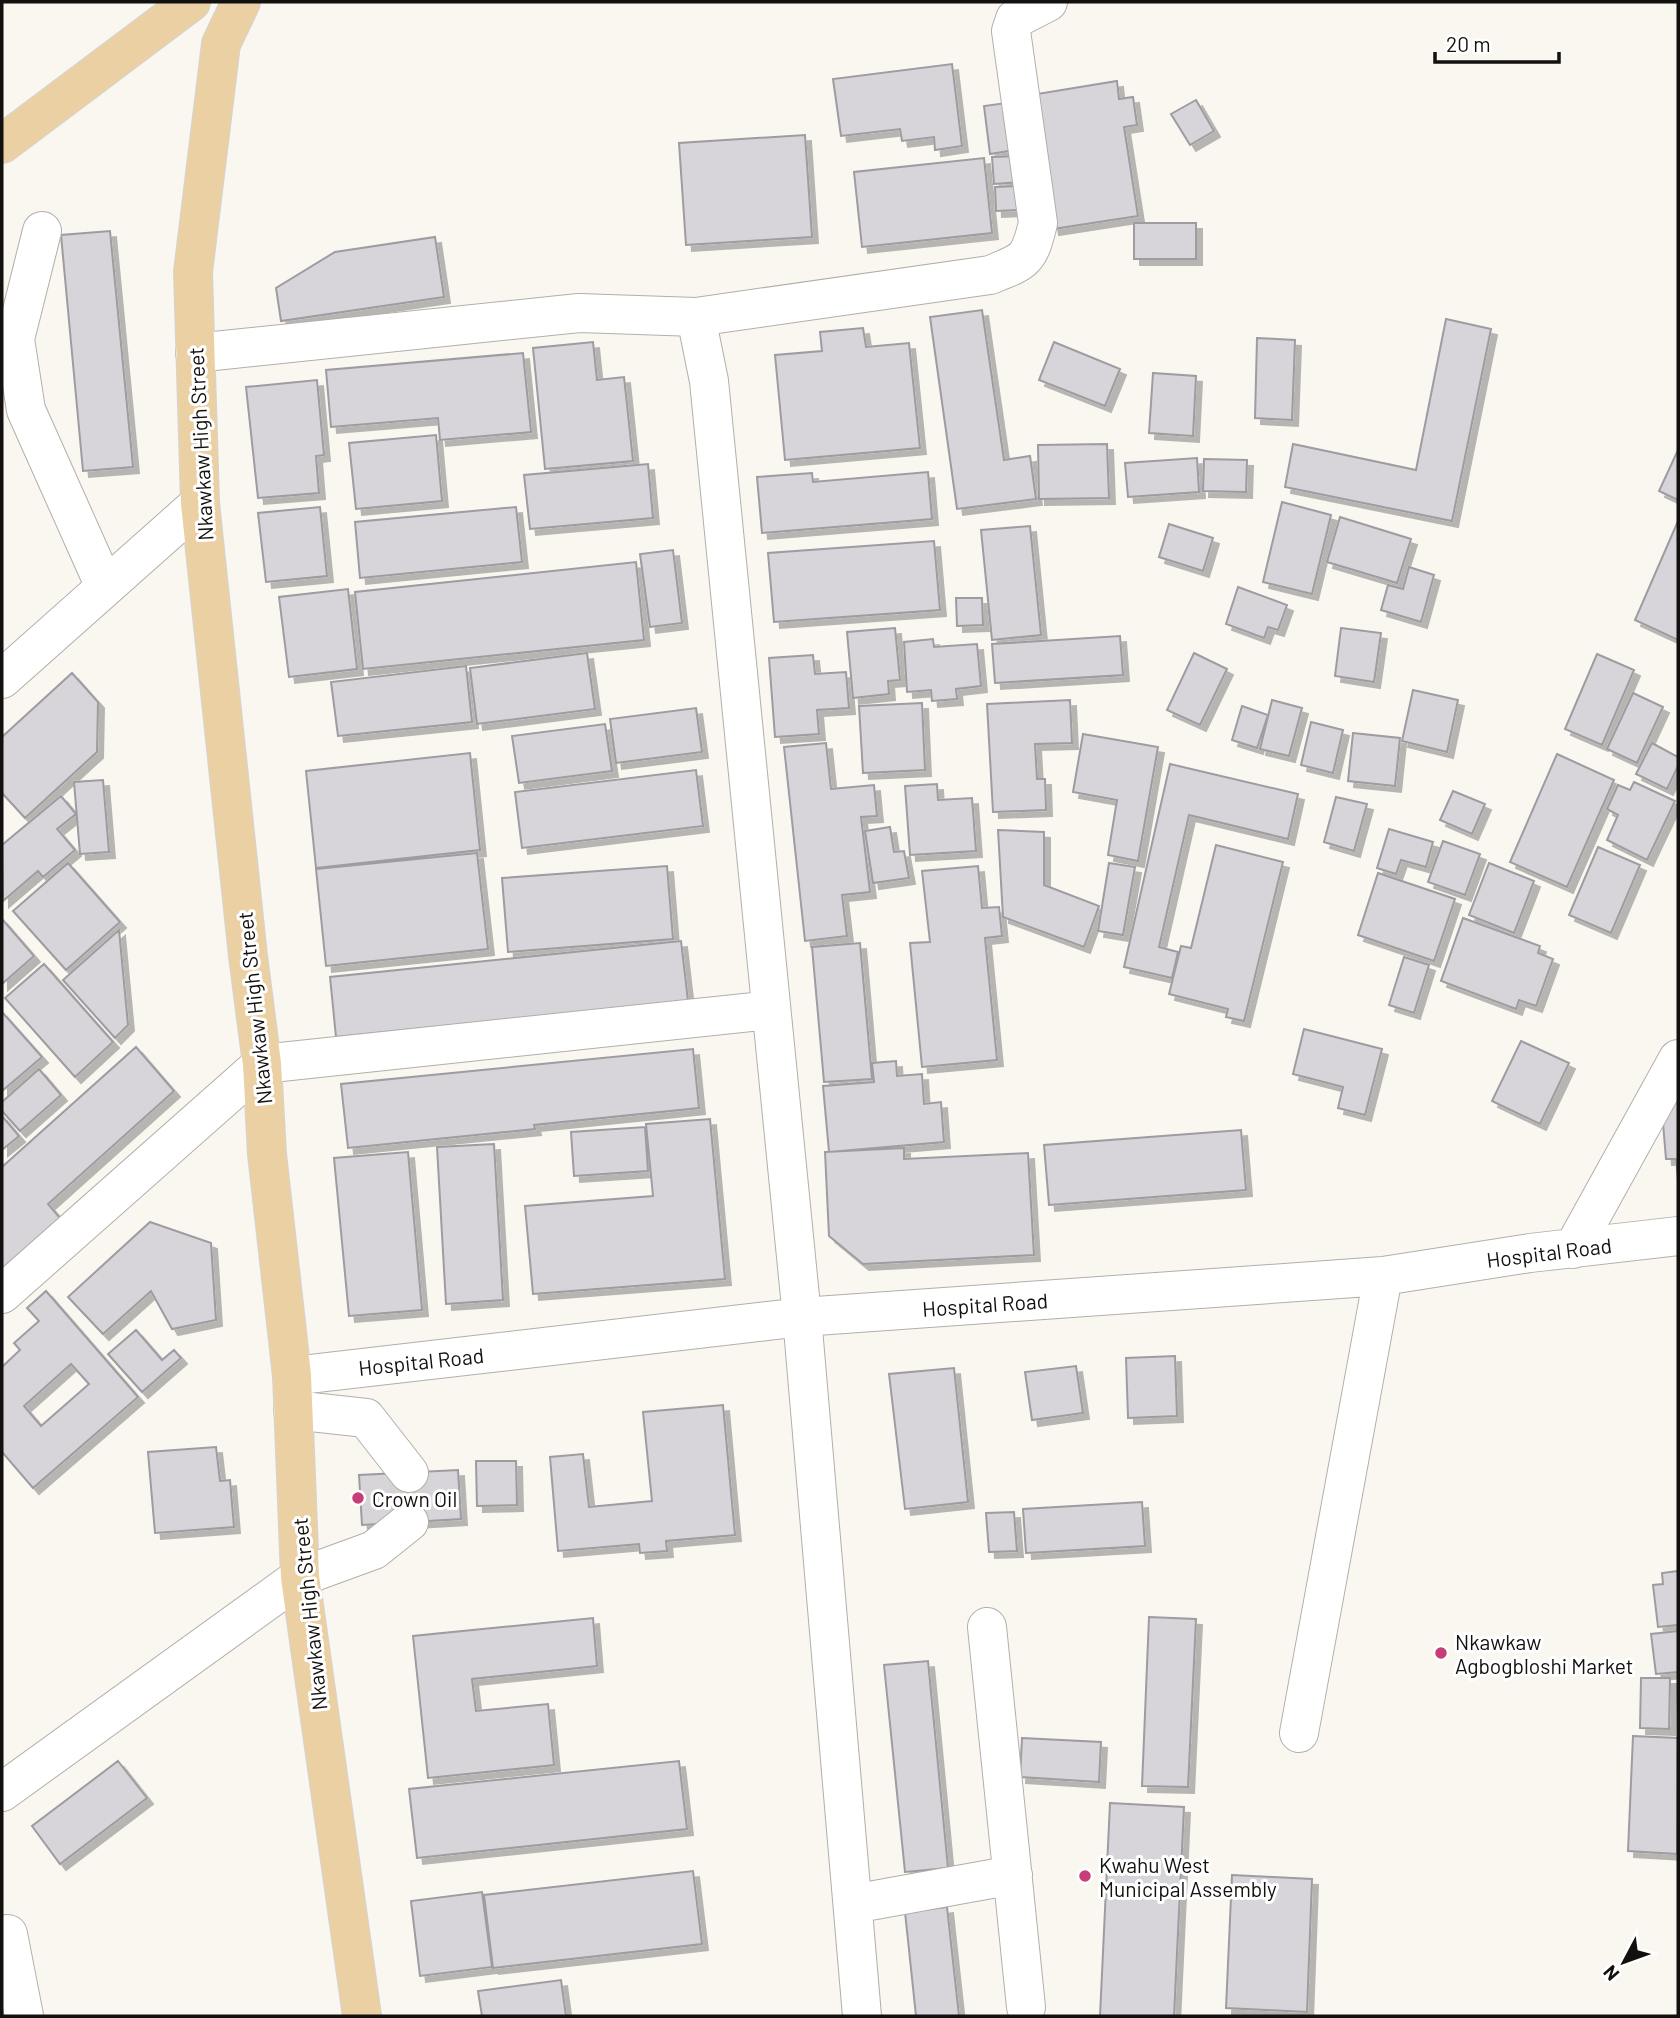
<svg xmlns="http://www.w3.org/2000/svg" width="1680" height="2018" font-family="Barlow,sans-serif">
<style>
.building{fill:#d7d4da;stroke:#9e9ca1;stroke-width:2;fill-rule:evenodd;filter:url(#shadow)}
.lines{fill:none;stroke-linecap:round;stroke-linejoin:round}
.minor-tunnel{stroke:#d7d4cf;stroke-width:38;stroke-dasharray:38 19;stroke-linecap:butt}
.minor-casing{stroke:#b2afaa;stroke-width:40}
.major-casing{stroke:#d4d4d4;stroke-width:40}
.minor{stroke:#fff;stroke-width:38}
.major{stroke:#ebd0a3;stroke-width:38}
.poi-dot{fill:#c63d78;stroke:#fff;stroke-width:2.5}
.labels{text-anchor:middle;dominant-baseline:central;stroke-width:6;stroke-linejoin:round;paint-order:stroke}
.street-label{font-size:21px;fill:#12110f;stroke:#fff}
.poi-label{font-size:21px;fill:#12110f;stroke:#fff;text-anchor:start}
</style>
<defs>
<filter id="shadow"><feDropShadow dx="6" dy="6" stdDeviation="0" flood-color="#0004"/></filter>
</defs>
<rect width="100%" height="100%" fill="#faf7f1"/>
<path class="building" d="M952,64L962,146L935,150L934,137L902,141L900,129L841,136L833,79Z
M1117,81L1119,99L1133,97L1137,125L1124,127L1138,216L1053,229L1031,95Z
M1196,100L1214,131L1190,145L1171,114Z
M1013,102L1021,149L990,154L984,106Z
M805,135L812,237L686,245L679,143Z
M1018,156L1021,182L994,184L992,157Z
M984,158L992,233L862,247L854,172Z
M1020,186L1021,210L996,211L995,187Z
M1134,223H1196V259H1134Z
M110,231L133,467L83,471L61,235Z
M435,237L444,297L281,321L276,288L335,252Z
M982,310L1004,460L1030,456L1036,499L957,509L930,317Z
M1446,319L1491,329L1452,521L1285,487L1293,444L1416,470Z
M863,328L866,347L909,343L920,448L785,460L775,355L822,351L820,332Z
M1257,338L1295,340L1292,420L1255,418Z
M593,342L597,380L624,377L633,461L545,469L533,348Z
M1054,342L1120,369L1105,406L1039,380Z
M523,353L531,432L440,440L438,418L331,427L326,370Z
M1153,373L1196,376L1193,436L1149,433Z
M317,380L324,455L316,456L319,493L258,498L246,387Z
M436,435L442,501L356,509L349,443Z
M1107,444L1109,498L1039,499L1038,445Z
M1678,450V500L1659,491Z
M1197,458L1199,492L1128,497L1125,463Z
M1204,459L1247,460L1246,492L1203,491Z
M648,464L653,518L530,529L524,475Z
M928,472L932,519L762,533L757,477L812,473L813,482Z
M1282,502L1331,515L1312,594L1263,582Z
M320,507L327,576L266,582L258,513Z
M516,507L522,562L360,578L355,522Z
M1340,517L1411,539L1397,583L1327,562Z
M1678,521V640L1635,620Z
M1169,524L1213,538L1203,571L1159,557Z
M1030,526L1041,635L992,640L981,530Z
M934,541L940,610L774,622L768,553Z
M673,550L682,623L650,627L640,554Z
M636,562L644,640L363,669L355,592Z
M1409,567L1434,575L1421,622L1381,610L1388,585L1403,589Z
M1238,587L1287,605L1278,630L1268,627L1264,638L1226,624Z
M348,589L357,669L289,677L279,597Z
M956,598H982L983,625L957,626Z
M895,628L900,680L888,681L889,694L853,698L847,632Z
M1341,628L1381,633L1374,682L1335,676Z
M1120,636L1123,675L995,683L992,644Z
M933,639L934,647L977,644L981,686L956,689L957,699L932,701L931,690L907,692L904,642Z
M587,653L595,709L477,724L470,668Z
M1194,653L1227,669L1200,725L1167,710Z
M1597,654L1634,670L1602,745L1565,729Z
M813,655L815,674L846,672L849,708L817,710L819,734L775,737L769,658Z
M466,666L472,722L338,736L331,682Z
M72,673L98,702L97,752L25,818L2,793V737Z
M1413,690L1458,700L1447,752L1402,741Z
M1633,693L1663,707L1637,763L1607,749Z
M1070,700L1072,743L1035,744L1037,779H1045L1046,810L993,812L987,704Z
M1272,700L1302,708L1289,756L1260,749Z
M922,703L925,770L863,773L859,706Z
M1242,706L1268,715L1257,748L1232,740Z
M696,708L702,752L616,763L610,719Z
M1311,722L1343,730L1333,773L1301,765Z
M605,724L612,771L519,783L512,736Z
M1353,733L1400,738L1395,786L1348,781Z
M1083,734L1158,747L1138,861L1108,855L1117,800L1073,792Z
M826,743L831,789L874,785L877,816L861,817L870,892L842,895L847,936L805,941L784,747Z
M1652,743L1678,757V766L1667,789L1636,774Z
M470,753L480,850L316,868L306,771Z
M1557,754L1614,780L1567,887L1510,862Z
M1170,764L1298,794L1288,839L1189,815L1159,947L1178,952L1172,978L1124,967Z
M696,770L703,826L522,848L515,792Z
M103,780L109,852L80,854L74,782Z
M1634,782L1675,801L1647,860L1607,840L1618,815L1607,809L1618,785L1630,790Z
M937,784L938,800L972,798L976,851L910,855L905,786Z
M1453,791L1485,804L1472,834L1440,820Z
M61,796L76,814L57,829L75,850L43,877L38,871L3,901L2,845Z
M1336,797L1367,804L1354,851L1324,842Z
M890,827L894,852L904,851L909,878L873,883L865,831Z
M1389,829L1433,842L1426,867L1401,860L1396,874L1377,868Z
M998,830L1044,832V885L1099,906L1084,947L1003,917Z
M1443,841L1480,854L1465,895L1428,882Z
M1216,845L1283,862L1244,1021L1226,1017L1228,1009L1169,994L1181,946L1191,948Z
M1598,847L1640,865L1611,933L1569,915Z
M477,853L488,949L326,966L316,869Z
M68,863L120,922L66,970L13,911Z
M1109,863L1135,867L1123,935L1098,931Z
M1489,863L1534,881L1514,933L1469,915Z
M667,866L673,939L508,952L502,878Z
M978,866L982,908L999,907L1002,936L985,938L997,1060L922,1067L910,943L930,942L922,871Z
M1378,873L1455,899L1434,961L1358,935Z
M1463,918L1540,946L1538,953L1553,959L1536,1006L1519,1000L1516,1009L1441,981Z
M2,919L34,956L2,984Z
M119,930L128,1025L115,1038L63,980Z
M681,941L688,1001L336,1037L330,977Z
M860,943L872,1079L824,1082L812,947Z
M1404,957L1429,965L1414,1013L1389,1005Z
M44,964L113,1042L75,1077L5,998Z
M2,1012L42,1057L2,1091Z
M1304,1029L1382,1049L1365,1115L1338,1108L1343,1087L1293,1074Z
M1521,1041L1569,1063L1540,1124L1492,1101Z
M136,1047L174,1091L48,1204L60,1218L2,1270V1167Z
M693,1049L699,1108L534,1125L535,1129L348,1148L341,1084Z
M896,1061L897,1076L922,1074L924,1104L941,1102L944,1142L829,1152L823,1086L874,1082L872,1063Z
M39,1069L61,1095L20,1131L2,1111V1102Z
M1678,1081V1180L1676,1159H1666L1662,1111L1672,1109L1670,1082Z
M2,1116L19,1136L2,1150Z
M710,1119L725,1279L533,1294L525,1206L653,1196L646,1124Z
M645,1127L648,1171L574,1176L571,1132Z
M1241,1130L1246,1190L1049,1205L1044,1145Z
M494,1144L503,1300L446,1304L437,1147Z
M904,1148V1159L1028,1153L1034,1255L863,1264L829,1236L825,1152Z
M408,1152L422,1310L349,1316L334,1158Z
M150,1222L211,1243L216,1320L172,1329L151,1291L103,1334L68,1297Z
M46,1291L138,1397L33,1488L2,1452V1367L20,1350L14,1343L39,1321L27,1308ZM71,1364L89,1384L41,1426L24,1406Z
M136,1330L162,1360L174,1350L181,1358L142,1392L108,1354Z
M1175,1356L1177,1416L1128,1418L1126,1358Z
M1076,1366L1083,1413L1032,1420L1025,1372Z
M954,1368L968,1502L905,1509L889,1374Z
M723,1405L735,1535L666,1541L667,1551L640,1553L639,1544L558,1551L550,1457L583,1454L589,1507L652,1501L643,1412Z
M216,1447L220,1481L230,1480L234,1527L155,1533L148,1452Z
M476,1461H516L517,1505L477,1506Z
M458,1470L461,1519L362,1525L359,1475Z
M1142,1502L1145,1546L1026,1553L1023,1509Z
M1014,1512L1017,1551L989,1552L986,1513Z
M1678,1571V1625L1658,1627L1653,1585L1663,1584L1662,1573Z
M1149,1617L1196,1619L1188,1787L1142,1786Z
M593,1618L597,1666L472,1679L476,1711L548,1704L554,1765L428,1778L413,1636Z
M1678,1631V1672L1656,1674L1651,1634Z
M928,1661L948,1868L905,1872L884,1665Z
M1641,1678H1670L1669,1729L1640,1728Z
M1633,1736L1678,1738L1677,1854L1628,1851Z
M1022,1738L1101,1742L1099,1782L1020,1777Z
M118,1761L147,1798L60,1864L32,1826Z
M679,1761L687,1829L417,1858L409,1789Z
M1110,1803L1184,1807L1174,2016H1100Z
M693,1871L702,1944L493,1968L484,1895Z
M1232,1875L1312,1879L1307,2012L1226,2008Z
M482,1892L492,1967L420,1976L411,1901Z
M947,1907L959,2016H916L905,1912Z
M561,1980L566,2016H482L478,1991Z"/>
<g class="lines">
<path class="minor-tunnel" d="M409,1522V1473"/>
<defs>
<path id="minor" d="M42,231L15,339L26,410L105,587
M696,317L990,275C1025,261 1029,261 1038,223L1011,31L1015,19L1048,2
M195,353L579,313L696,317L709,381L802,1317L862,2016
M2,679L200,503
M1573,1249L1678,1059
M2,1294L262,1064L771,1010
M292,1376L802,1317L1383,1276L1530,1253L1678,1236
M293,1410L366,1418L409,1473
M987,1627L1026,2007
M1299,1733L1383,1276
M2,1792L300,1577L374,1550L409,1522
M853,1904L1013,1875
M8,1934L24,2016"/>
<path id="major" d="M241,2L221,44L193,272L200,503L248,956L262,1064L267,1154L292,1376L300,1577L362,2016
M2,144L191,2"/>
</defs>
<use href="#minor" class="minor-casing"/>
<use href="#major" class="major-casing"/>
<use href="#minor" class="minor"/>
<use href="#major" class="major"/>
</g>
<g class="poi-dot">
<circle cx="358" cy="1498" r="7"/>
<circle cx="1441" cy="1653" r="7"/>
<circle cx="1085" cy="1876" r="7"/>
</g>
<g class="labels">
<g class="street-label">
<text transform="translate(200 444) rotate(-93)">Nkawkaw High Street</text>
<text transform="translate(254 1008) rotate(-96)">Nkawkaw High Street</text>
<text transform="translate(1549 1252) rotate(-7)">Hospital Road</text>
<text transform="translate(985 1304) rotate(-4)">Hospital Road</text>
<text transform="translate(421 1361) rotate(-6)">Hospital Road</text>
<text transform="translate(309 1614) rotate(-96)">Nkawkaw High Street</text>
</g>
<g class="poi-label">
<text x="372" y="1498">Crown Oil</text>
<text x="1455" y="1641">Nkawkaw<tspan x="1455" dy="24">Agbogbloshi Market</tspan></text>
<text x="1099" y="1864">Kwahu West<tspan x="1099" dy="24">Municipal Assembly</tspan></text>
</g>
</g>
<rect width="1680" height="2018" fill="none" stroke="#12110f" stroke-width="7"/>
<g transform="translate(1624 1962) rotate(229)" stroke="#ffffff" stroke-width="5" paint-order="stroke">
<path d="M0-5L12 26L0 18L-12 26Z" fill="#12110f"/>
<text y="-10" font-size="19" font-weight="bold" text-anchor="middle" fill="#12110f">N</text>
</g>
<path d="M1435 52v10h124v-10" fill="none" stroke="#12110f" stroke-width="3.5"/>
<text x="1446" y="52" font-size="21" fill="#12110f" stroke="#ffffff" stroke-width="5" paint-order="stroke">20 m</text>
</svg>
